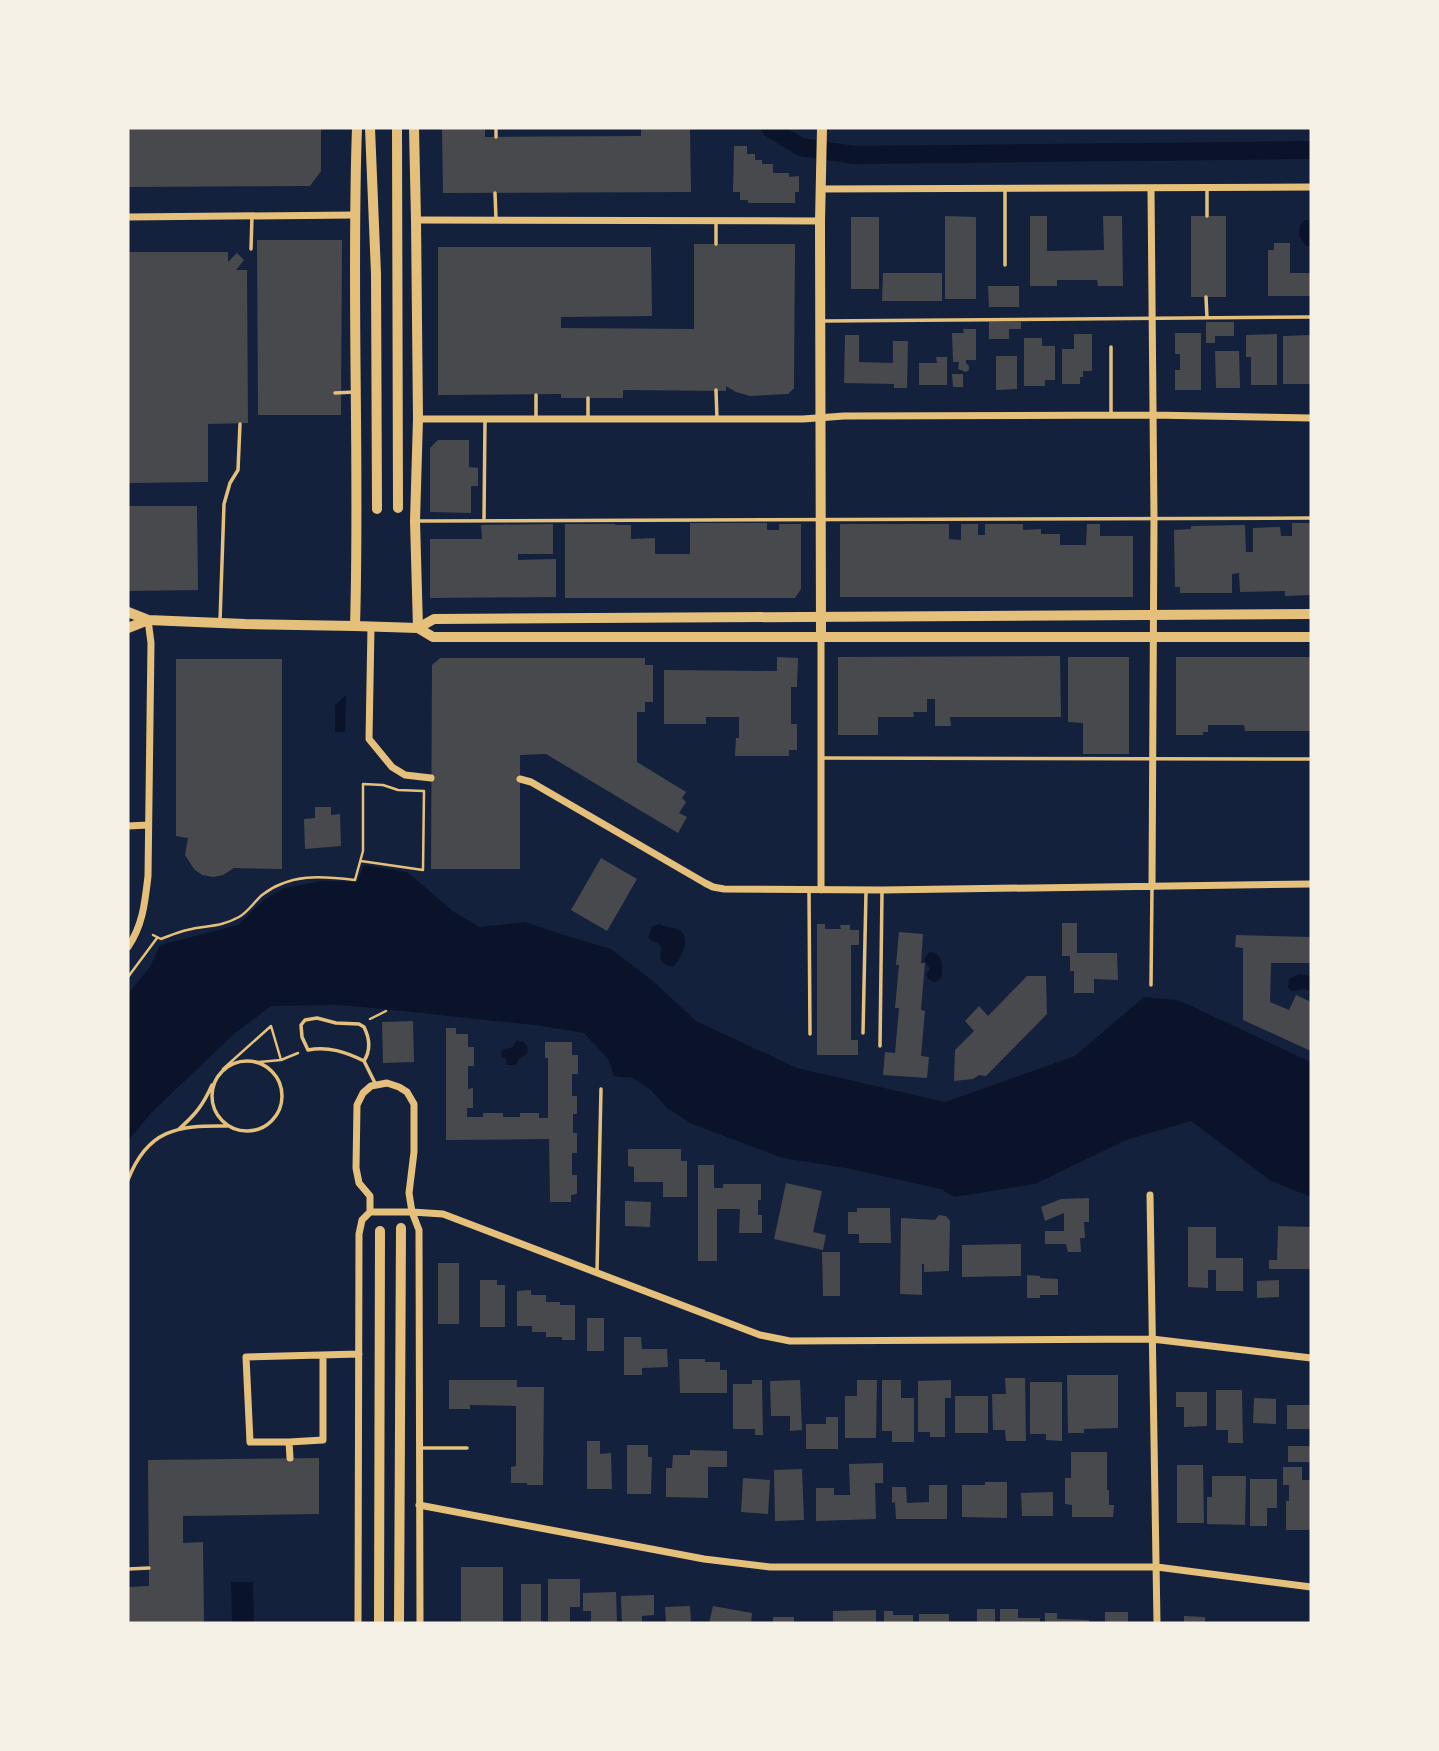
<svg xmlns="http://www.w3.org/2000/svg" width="1439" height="1751" font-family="'Alegreya Sans',sans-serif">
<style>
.water{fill:#0b132b}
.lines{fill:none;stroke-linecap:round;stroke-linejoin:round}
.canal{stroke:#0b132b;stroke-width:18}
.building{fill:#48494c}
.path{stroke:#e5c07b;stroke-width:2.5}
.service{stroke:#e5c07b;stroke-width:3.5}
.minor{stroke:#e5c07b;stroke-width:7}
.secondary{stroke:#e5c07b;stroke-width:10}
.primary{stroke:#e5c07b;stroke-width:10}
</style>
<rect width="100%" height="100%" fill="#14213d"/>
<path class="water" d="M1305,220H1310L1311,222V246H1306L1299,235L1300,225Z
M346,695L345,732H335V705Z
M364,865L407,872L454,912L479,927L525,922L564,935L611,949L653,981L696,1021L797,1068L945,1102L1075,1056L1144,997L1178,1000L1311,1062V1197L1271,1181L1191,1121L1126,1140L1035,1184L954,1197L941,1189L846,1168L783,1158L692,1124L667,1108L651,1090L633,1078L614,1076L608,1059L584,1033L535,1025L373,1008L337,1005L271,1006L234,1034L152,1112L128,1141V994L150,967L160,945L238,925L265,899L285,888L322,881L357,882Z
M659,924C665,927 671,927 677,929C693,936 682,957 674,966C668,967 664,964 660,960L661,947L658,943L651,941L648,937L652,927Z
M930,952C944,954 943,967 941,978L936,982C928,981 923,975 930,969L924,959Z
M1299,974L1311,976V991L1304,989L1291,991L1288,988L1289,979Z
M516,1041L524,1042L528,1048L527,1054L519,1059L516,1065H507L506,1059L502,1057L501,1052L505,1049L513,1047Z
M231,1582H253L254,1622L232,1623Z"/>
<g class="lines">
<path class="canal" d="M770,128L801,147L854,155L1311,150"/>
</g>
<path class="building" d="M128,128H321V171L310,186L128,187Z
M442,128H485V137L641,136V128H690L691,192L443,193Z
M734,146H747V154H755V160H762V164H773V173H789V177L799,176V192H795V203H748V200H740V192H733Z
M945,216L976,217V299H945Z
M1030,216H1047V251L1104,250L1103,216H1122L1123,286H1098L1097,280H1057V286H1030Z
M1191,216H1226V297H1191Z
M851,217H879V289H851Z
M257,240H342L341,415H258Z
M1274,243H1290V273H1311V296H1268V250H1274Z
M694,244H795L794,388L788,394L750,396L736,392L726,386V391L623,390V398H561V394L438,395V247H651L652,316L561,317V328L694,329Z
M128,252H228V262L237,253L244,260L236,270H247L248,423L208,424V482L128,483Z
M883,273H942V301H882Z
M988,286H1019V307H989Z
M989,322H1021V329H1009V339H989Z
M1206,322H1234V336H1215V343H1206Z
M963,329H976V360H966V363L969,366V370L966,372L958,369L959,362H953L952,333H964Z
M1175,333H1201V390H1175V370H1180V354H1175Z
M1074,334H1092V371H1083V377H1080V384H1062V349H1074Z
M1277,334V385H1251V357H1246V335Z
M845,335H859V362L893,363V341H908L907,388H894V384L844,383Z
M1311,335V384H1283V336Z
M1024,338H1042V346H1055V380H1045V386H1024Z
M1215,351H1239L1240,388H1216Z
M996,356H1017V389L996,390Z
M936,357H947V385H919V363H937Z
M952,374H963V387H953Z
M438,440H469V467L478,468V486H471V513L430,512V448Z
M128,506H197L198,590L128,591Z
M690,523H767V530H779V524H801V589L795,598H565V524H615V525H631V539L655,538V554H690Z
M1292,523H1311V595L1285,596V591L1240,592L1239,573L1232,574V593H1180V587H1175L1174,530L1191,529V526L1245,525L1246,552H1253V528L1280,527L1281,536H1292Z
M553,524V554H518V560L556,559V597L430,598V539H482L481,525Z
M840,524H949V539L961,540V524H978V535H985V524H1023V530L1041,529V534H1060V545H1086L1087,524H1100V536H1133V597H840Z
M1060,656L1061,717H950L951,726H935V699H927V712H913L914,717H878V735H838V657Z
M777,657L798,658L797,687H791V724H797V750H789V756H735L736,738H739V717H706V724H664V670L777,671Z
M1068,657H1129V754H1083V723L1068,722Z
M1176,657H1311V731H1245L1244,725H1208V732H1203V735H1176Z
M440,658H645V665H653V702H645V712H637V762L686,792L682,798L686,802L679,813L687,817L678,833L546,754L520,755V869H431L432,665Z
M176,659H282V869L234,868L223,875L213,877L202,875L194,869L185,855L188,838L176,836Z
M315,807H331V815L340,814L341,846L305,849L304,819L315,818Z
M601,858L637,879L607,931L571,910Z
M1062,923H1077V953H1117L1118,980L1094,979V993H1074V971H1070V956H1062Z
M817,924H825V929H841L840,925H850V930H859V945H851V1040H858V1055H817Z
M899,932L923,934L921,963H925L921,1010L925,1011L921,1056L929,1057L927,1078L883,1075L885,1052L895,1053L899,1008H895L899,965H896Z
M1236,935L1311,937V963H1271L1270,1002L1289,1010L1296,995L1311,1002V1051L1243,1020V948L1235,947Z
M1027,976H1046L1047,1014L986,1076L979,1075L973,1079L954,1081L955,1050L974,1031L965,1021L979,1006L988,1016Z
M413,1021L414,1062L383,1063L382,1022Z
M446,1028H456V1034H468V1047H474V1066H468V1089L473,1088V1108H467V1117H483V1113H503V1117H520V1113H539V1118H548V1058H545V1042H572V1055H578V1074H572V1096H577V1114H573V1133H577V1153H572V1175H577V1194L571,1195V1202H550L549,1139L446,1140Z
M628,1149H681V1161H687V1197H663V1182H634V1167L628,1166Z
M698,1165H714V1188H723V1184H761V1200H758V1215H762V1233H739L740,1209H717V1261H698Z
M786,1183L822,1191L813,1232L826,1235L823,1250L774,1239Z
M1089,1198V1222H1084L1085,1238H1080L1081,1252H1068L1066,1244H1045V1231H1064V1213L1045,1221L1041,1207L1061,1199Z
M625,1201L651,1202L650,1227L625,1226Z
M857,1208H890L891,1243H859V1234H848V1212H857Z
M939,1215L946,1216L950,1221L949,1271L924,1272V1264H922V1295L900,1294L901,1218L935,1220Z
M1278,1226L1311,1227V1269H1269V1260H1277Z
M1188,1227H1216V1258H1243V1291H1216V1270H1208V1288L1188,1287Z
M1021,1244V1276L962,1277V1245Z
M822,1252H840V1296H823Z
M438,1263H459V1324H438Z
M1027,1275L1040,1276V1278L1058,1279V1295H1040V1298H1027Z
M480,1280H497V1285H505V1327H480Z
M1279,1280V1297L1257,1298V1281Z
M531,1290V1295H546V1302H560V1305H575V1340H562V1337H546V1332H532V1326H517V1291Z
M587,1318H604V1351H587Z
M624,1337H641L642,1349H667L668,1367L642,1368V1375H624Z
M679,1359H705V1362H720V1370H727V1393H680Z
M1067,1375H1118V1428L1084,1429V1433H1068Z
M1005,1378H1025L1026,1441H1006L1005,1430H993L992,1394H1006Z
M449,1380H517V1387H544L543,1485H527V1483H511V1467L516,1466V1406L470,1405V1409H449Z
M752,1380H762L763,1435H755V1429H733V1384H752Z
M800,1380L802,1430L790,1431V1416H771L770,1381Z
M857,1380H877L876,1438H845V1396H857Z
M882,1380H901V1398H914V1442H892V1431H882Z
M951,1380V1398H945V1437H930V1432H918V1381Z
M1030,1382H1062V1441L1046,1440V1434H1030Z
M1216,1390H1242L1243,1443H1228V1430H1216Z
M1176,1392H1207V1426L1184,1427V1407H1176Z
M955,1396H988V1433H955Z
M1254,1398L1276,1399V1424L1253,1423Z
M1287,1405H1311V1429H1287Z
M826,1417H838V1449H806V1424H826Z
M587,1441H600V1454L611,1453L612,1489H587Z
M627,1445H648V1457H652L651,1494H627Z
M1288,1446H1311V1462H1288Z
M690,1450L727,1451V1467H708V1498L666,1497V1468H672L673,1455H690Z
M1071,1452H1107V1490H1109V1505H1114L1113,1517H1072V1505L1065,1504V1478H1071Z
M319,1458V1514L183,1516V1543L203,1542L204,1623H128V1587L149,1586L148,1460Z
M883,1463V1483H875L876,1519L816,1521V1488H834V1495H850L849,1464Z
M1177,1465H1203L1204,1523H1177Z
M1283,1467H1302V1480H1310L1311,1530H1286V1501H1289V1485H1283Z
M802,1469L804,1520L775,1521L774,1470Z
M1212,1476H1246L1245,1525L1207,1524V1497H1212Z
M743,1478L770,1480L768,1514L741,1512Z
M1250,1479H1277V1508H1267V1526H1250Z
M985,1482H1007V1518L962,1517V1485H985Z
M929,1485H947V1519H896L895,1502L892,1503V1487H906L907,1503L929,1502Z
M1053,1492V1516H1022L1021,1493Z
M461,1567H503V1623H461Z
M548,1579H580V1607H570V1622L548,1621Z
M521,1584H541V1623H521Z
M616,1592L617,1623H591V1611H583V1593Z
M654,1595V1615L642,1616V1623H622L621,1596Z
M690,1606L691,1623H666L665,1607Z
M713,1606L752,1613L751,1623H709Z
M977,1609H995V1623H977Z
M1000,1609H1018V1618H1040V1623H1000Z
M876,1610V1623H833V1611Z
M884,1611H893V1615H913V1623H884Z
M1105,1612H1128V1623H1105Z
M1045,1613H1057V1619L1089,1620V1623H1045Z
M919,1614H949V1623H919Z
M1184,1616L1205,1617V1623H1184Z
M773,1617H794V1623H773Z"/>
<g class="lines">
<path class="path" d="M153,935L161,939C169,936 178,932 187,930C205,925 219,928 239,917C248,912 254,902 262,895C290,873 322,876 355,880L363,851V784L383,785L398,790L424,791L423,870L361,861
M128,977L157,938
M370,1019L386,1011
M259,1062L281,1060L298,1053
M223,1069L271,1026L281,1060"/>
<path class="service" d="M496,137V128
M495,193L496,219
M1207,216V188
M716,221V244
M251,249L252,216
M1005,265V190
M1206,297L1207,318
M822,321L1311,317
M716,390L717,419
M335,393L354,392
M536,395V417
M588,398V417
M1111,413V347
M484,520L485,419
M417,521L1311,518
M220,621L224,504L230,483L238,470L240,424
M821,758L1311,759
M809,890L810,1034
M1151,985L1152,887
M863,1033L866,892
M880,1046L882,892
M212 1096a35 35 0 1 1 70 0a35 35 0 1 1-70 0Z
M364,1061C371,1050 370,1039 364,1027L359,1024L336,1023L317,1018L305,1020L301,1025L302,1037L308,1050C328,1046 346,1052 364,1061L375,1083
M179,1129C196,1114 203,1105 212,1085
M128,1180C147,1130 177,1125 227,1126
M597,1271L601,1089
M421,1448H467
M128,1569L149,1568"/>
<path class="minor" d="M820,189L1311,187
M1151,189L1154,518L1152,887
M128,217L354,215
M416,220L820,221
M418,419H803L844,416L1152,415L1311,418
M371,627L369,739L392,767L405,775L431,778
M520,779L531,782L705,883L713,887L724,889L882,890L1311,884
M128,826L148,825
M821,890V637
M128,947C143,925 145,902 148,876L151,643L148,620
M1150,1195L1157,1623
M370,1212H412L443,1214L760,1335L790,1341L1152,1339L1311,1358
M370,1212V1196L359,1183L356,1168L357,1105L363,1093L371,1086L387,1083L399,1087L407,1092L414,1104V1152L409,1193L412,1212L419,1230L420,1623
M289,1442L323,1440V1355
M290,1458L289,1442H250L246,1357L359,1354
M419,1505L704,1559L770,1567H1157L1311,1587
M358,1623L359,1234L362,1220L370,1212"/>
<path class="secondary" d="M128,612L148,620L245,624L355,626
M128,628L148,620
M821,637L820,221L822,128"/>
<path class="primary" d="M357,128C351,294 360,460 355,626L418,628L434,619L1311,614
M370,128L376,274L377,509
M397,128L398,508
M414,128L416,220L418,419L415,521L418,628
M418,628L433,637H1311
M379,1623L380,1231
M399,1623L401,1228"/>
</g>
<rect width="1439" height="1751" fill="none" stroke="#f6f1e7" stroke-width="259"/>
</svg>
